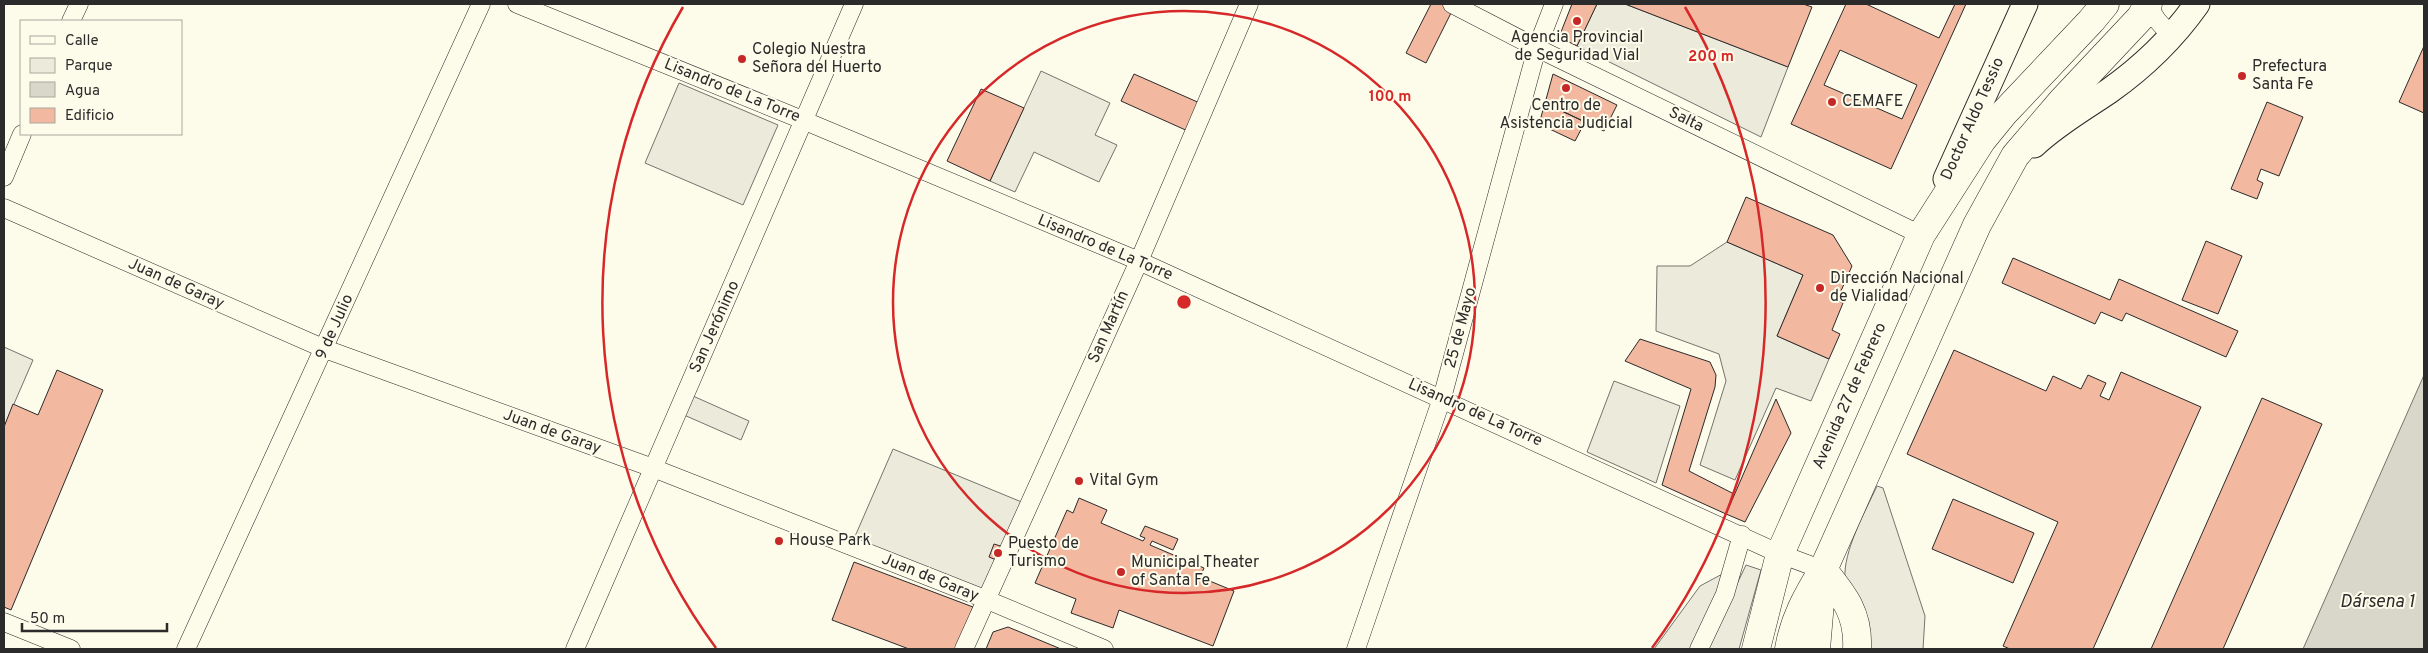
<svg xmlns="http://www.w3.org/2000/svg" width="2428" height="653" font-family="Overpass,sans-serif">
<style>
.green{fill:#ecebdb;stroke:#74746e}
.parking{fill:#eceadb;stroke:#74746e}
.water{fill:#d8d7c9;stroke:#74746e}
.building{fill:#f2b8a0;stroke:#2b2b2b;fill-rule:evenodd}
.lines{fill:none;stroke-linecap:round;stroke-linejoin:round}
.street-casing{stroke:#2b2b2b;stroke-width:19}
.secondary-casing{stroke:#2b2b2b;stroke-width:27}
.highway-casing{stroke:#2b2b2b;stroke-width:29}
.street{stroke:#fdfbea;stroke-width:18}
.secondary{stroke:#fdfbea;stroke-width:25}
.highway{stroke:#fdfbea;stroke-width:28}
.ring{fill:none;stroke:#d62828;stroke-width:2.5}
.poi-dot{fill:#c62828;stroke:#fdfbea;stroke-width:2}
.labels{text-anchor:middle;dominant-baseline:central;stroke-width:4;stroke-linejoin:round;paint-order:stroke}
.poi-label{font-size:16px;fill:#2b2b2b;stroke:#fdfbea;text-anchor:start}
.street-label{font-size:16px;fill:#2b2b2b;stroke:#fdfbea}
.water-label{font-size:18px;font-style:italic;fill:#2b2b2b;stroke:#fdfbea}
.centre{fill:#d62828;stroke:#fdfbea;stroke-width:2.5}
.ring-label{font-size:15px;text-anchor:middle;font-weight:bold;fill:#d62828;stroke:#fdfbea;stroke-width:4;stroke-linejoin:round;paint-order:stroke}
</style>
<rect width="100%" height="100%" fill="#fdfbea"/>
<path class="green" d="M893,449L1024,503L984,594L853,541Z
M1877,486L1883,488L1925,616L1923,649H1869L1845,579C1843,551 1865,512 1877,486Z
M1746,565L1761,570L1739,649H1706Z
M1726,572L1691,649H1654L1700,586Z"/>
<path class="parking" d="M1597,4H1625L1788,67L1761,137L1577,46Z
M1041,71L1110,103L1095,135L1117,145L1099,182L1034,152L1015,192L990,181Z
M679,83L778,125L743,205L645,163Z
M1727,242L1803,275L1777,336L1829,359L1811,401L1776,388L1735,480L1700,465L1726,381L1719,354L1656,331L1657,266H1690Z
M4,347L33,360L4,427Z
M1614,381L1680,406L1656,483L1587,452Z
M693,396L749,421L741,440L684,415Z"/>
<path class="water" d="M2424,375V649H2303Z"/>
<path class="building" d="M1431,4H1441L1453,9L1426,63L1406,53Z
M1572,4H1597L1577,46L1559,37Z
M1625,4H1803L1812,7L1788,67Z
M1846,4H1866L1939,38L1955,4H1966L1891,169L1791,124ZM1840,50L1917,85L1902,119L1824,85Z
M2424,46V113L2399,102Z
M1134,74L1202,104L1190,132L1121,101Z
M1553,74L1617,105L1604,131L1545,103Z
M981,89L1024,108L990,181L947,161Z
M2267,102L2303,117L2279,176L2261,169L2257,180L2263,183L2257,199L2231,189Z
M1545,103L1585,122L1575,141L1539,124Z
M1746,197L1833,235L1852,266L1837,300L1843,303L1832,330L1840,334L1829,359L1777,336L1803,275L1727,242Z
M2206,241L2242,256L2218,314L2182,300Z
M2013,258L2110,300L2119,279L2238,331L2226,357L2126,313L2122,321L2101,312L2095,324L2002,283Z
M1640,339L1710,362L1716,375L1715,387L1689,471L1734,494L1726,514L1662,485L1691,389L1625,361Z
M1954,350L2046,391L2053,376L2081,389L2088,375L2106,383L2100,396L2109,400L2121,372L2201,407L2093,649H2010L2003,646L2058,522L1907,454Z
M57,370L103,390L11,610L4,607V427L13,404L38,415Z
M2262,398L2322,424L2223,649H2151Z
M1776,399L1791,433L1745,522L1726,514Z
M1079,498L1107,510L1101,523L1143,541L1145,538L1140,536L1145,526L1178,539L1173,550L1152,541L1150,545L1204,568L1200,577L1234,591L1213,646L1119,610L1113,628L1071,613L1076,599L1035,583L1067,510L1073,513Z
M1953,499L2034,533L2013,583L1932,549Z
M994,544L1007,548L1001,562L989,557Z
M854,562L973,607L957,649H909L832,620Z
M1008,627L1061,649H986L993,632Z"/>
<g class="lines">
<defs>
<path id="street" d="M517,4L805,121L1139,261L1780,554L1823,570
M1452,4L1537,48L1921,235
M2147,4L2157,20L2172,37
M71,21L79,4
M4,177L22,134
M4,208L325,349L653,468L985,599L1104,649
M4,622L71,649
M186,649L481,4
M575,649L854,4
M964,649L1139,261L1249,4
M1356,649L1442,398L1537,48L1554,4
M1699,649L1725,594L1742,535"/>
<path id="secondary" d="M2034,145C2056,124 2084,108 2109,91C2143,67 2173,38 2197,4
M1946,179L2025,4"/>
<path id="highway" d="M1823,570C1844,596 1859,614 1857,649
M1756,649L1780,554L1921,235L1982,140L2004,113L2091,21L2105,4
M1789,649C1794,619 1807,596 1823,570L1977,225L2015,156L2062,101L2141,17L2148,4
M1816,649L1822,579"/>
</defs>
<use href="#street" class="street-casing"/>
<use href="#secondary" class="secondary-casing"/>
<use href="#highway" class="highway-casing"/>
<use href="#street" class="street"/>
<use href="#secondary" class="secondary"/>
<use href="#highway" class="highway"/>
</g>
<g class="ring">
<circle cx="1184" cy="302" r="291"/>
<path d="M716 648A582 582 0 0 1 683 7M1685 7A582 582 0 0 1 1652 648"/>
</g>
<g class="poi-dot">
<circle cx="1577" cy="21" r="5"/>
<circle cx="742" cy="59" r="5"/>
<circle cx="2242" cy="76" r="5"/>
<circle cx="1566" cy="88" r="5"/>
<circle cx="1832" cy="102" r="5"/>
<circle cx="1820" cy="288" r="5"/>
<circle cx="1079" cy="481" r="5"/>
<circle cx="779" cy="541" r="5"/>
<circle cx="998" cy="553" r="5"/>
<circle cx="1121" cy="572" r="5"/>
</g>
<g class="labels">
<g class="poi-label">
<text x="1577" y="38" text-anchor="middle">Agencia Provincial<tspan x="1577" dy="18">de Seguridad Vial</tspan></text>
<text x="752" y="50">Colegio Nuestra<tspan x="752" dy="18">Señora del Huerto</tspan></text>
<text x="2252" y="67">Prefectura<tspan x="2252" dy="18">Santa Fe</tspan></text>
<text x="1842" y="102">CEMAFE</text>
<text x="1566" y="106" text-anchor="middle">Centro de<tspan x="1566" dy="18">Asistencia Judicial</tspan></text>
<text x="1830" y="279">Dirección Nacional<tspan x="1830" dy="18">de Vialidad</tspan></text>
<text x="1089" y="481">Vital Gym</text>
<text x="789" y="541">House Park</text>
<text x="1008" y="544">Puesto de<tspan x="1008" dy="18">Turismo</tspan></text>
<text x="1131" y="563">Municipal Theater<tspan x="1131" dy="18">of Santa Fe</tspan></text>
</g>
<g class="street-label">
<text transform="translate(732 91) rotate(22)">Lisandro de La Torre</text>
<text transform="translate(1973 119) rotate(-66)">Doctor Aldo Tessio</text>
<text transform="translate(1686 120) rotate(26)">Salta</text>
<text transform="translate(1105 248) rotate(23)">Lisandro de La Torre</text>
<text transform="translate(176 284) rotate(24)">Juan de Garay</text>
<text transform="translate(335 327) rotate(-66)">9 de Julio</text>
<text transform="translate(715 327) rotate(-66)">San Jerónimo</text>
<text transform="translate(1109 327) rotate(-66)">San Martín</text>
<text transform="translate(1461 328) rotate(-75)">25 de Mayo</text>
<text transform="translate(1850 396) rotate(-66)">Avenida 27 de Febrero</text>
<text transform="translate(1475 413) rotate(24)">Lisandro de La Torre</text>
<text transform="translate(552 432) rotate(20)">Juan de Garay</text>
<text transform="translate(930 578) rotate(22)">Juan de Garay</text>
</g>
<g class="water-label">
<text x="2377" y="602">Dársena 1</text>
</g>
</g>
<circle cx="1184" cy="302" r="8" class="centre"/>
<g class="ring-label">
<text x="1711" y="61">200 m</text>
<text x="1390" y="101">100 m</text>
</g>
<rect width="2428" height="653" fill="none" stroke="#2b2b2b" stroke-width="10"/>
<rect x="20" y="20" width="162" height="115" fill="#fdfbea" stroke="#a9a89e"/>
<rect x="30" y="36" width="25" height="8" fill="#fdfbea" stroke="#a9a89e"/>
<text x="65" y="45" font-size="15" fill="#2b2b2b">Calle</text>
<rect x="30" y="58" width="25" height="15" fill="#ecebdb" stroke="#a9a89e"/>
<text x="65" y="70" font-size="15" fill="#2b2b2b">Parque</text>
<rect x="30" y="82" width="25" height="15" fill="#d8d7c9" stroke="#a9a89e"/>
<text x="65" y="95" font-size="15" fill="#2b2b2b">Agua</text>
<rect x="30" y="108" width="25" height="15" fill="#f2b8a0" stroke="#a9a89e"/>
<text x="65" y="120" font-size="15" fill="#2b2b2b">Edificio</text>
<path d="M22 623v8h145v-8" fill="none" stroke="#2b2b2b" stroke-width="2.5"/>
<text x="30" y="623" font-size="15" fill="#2b2b2b" stroke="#fdfbea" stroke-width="4" paint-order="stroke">50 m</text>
</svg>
